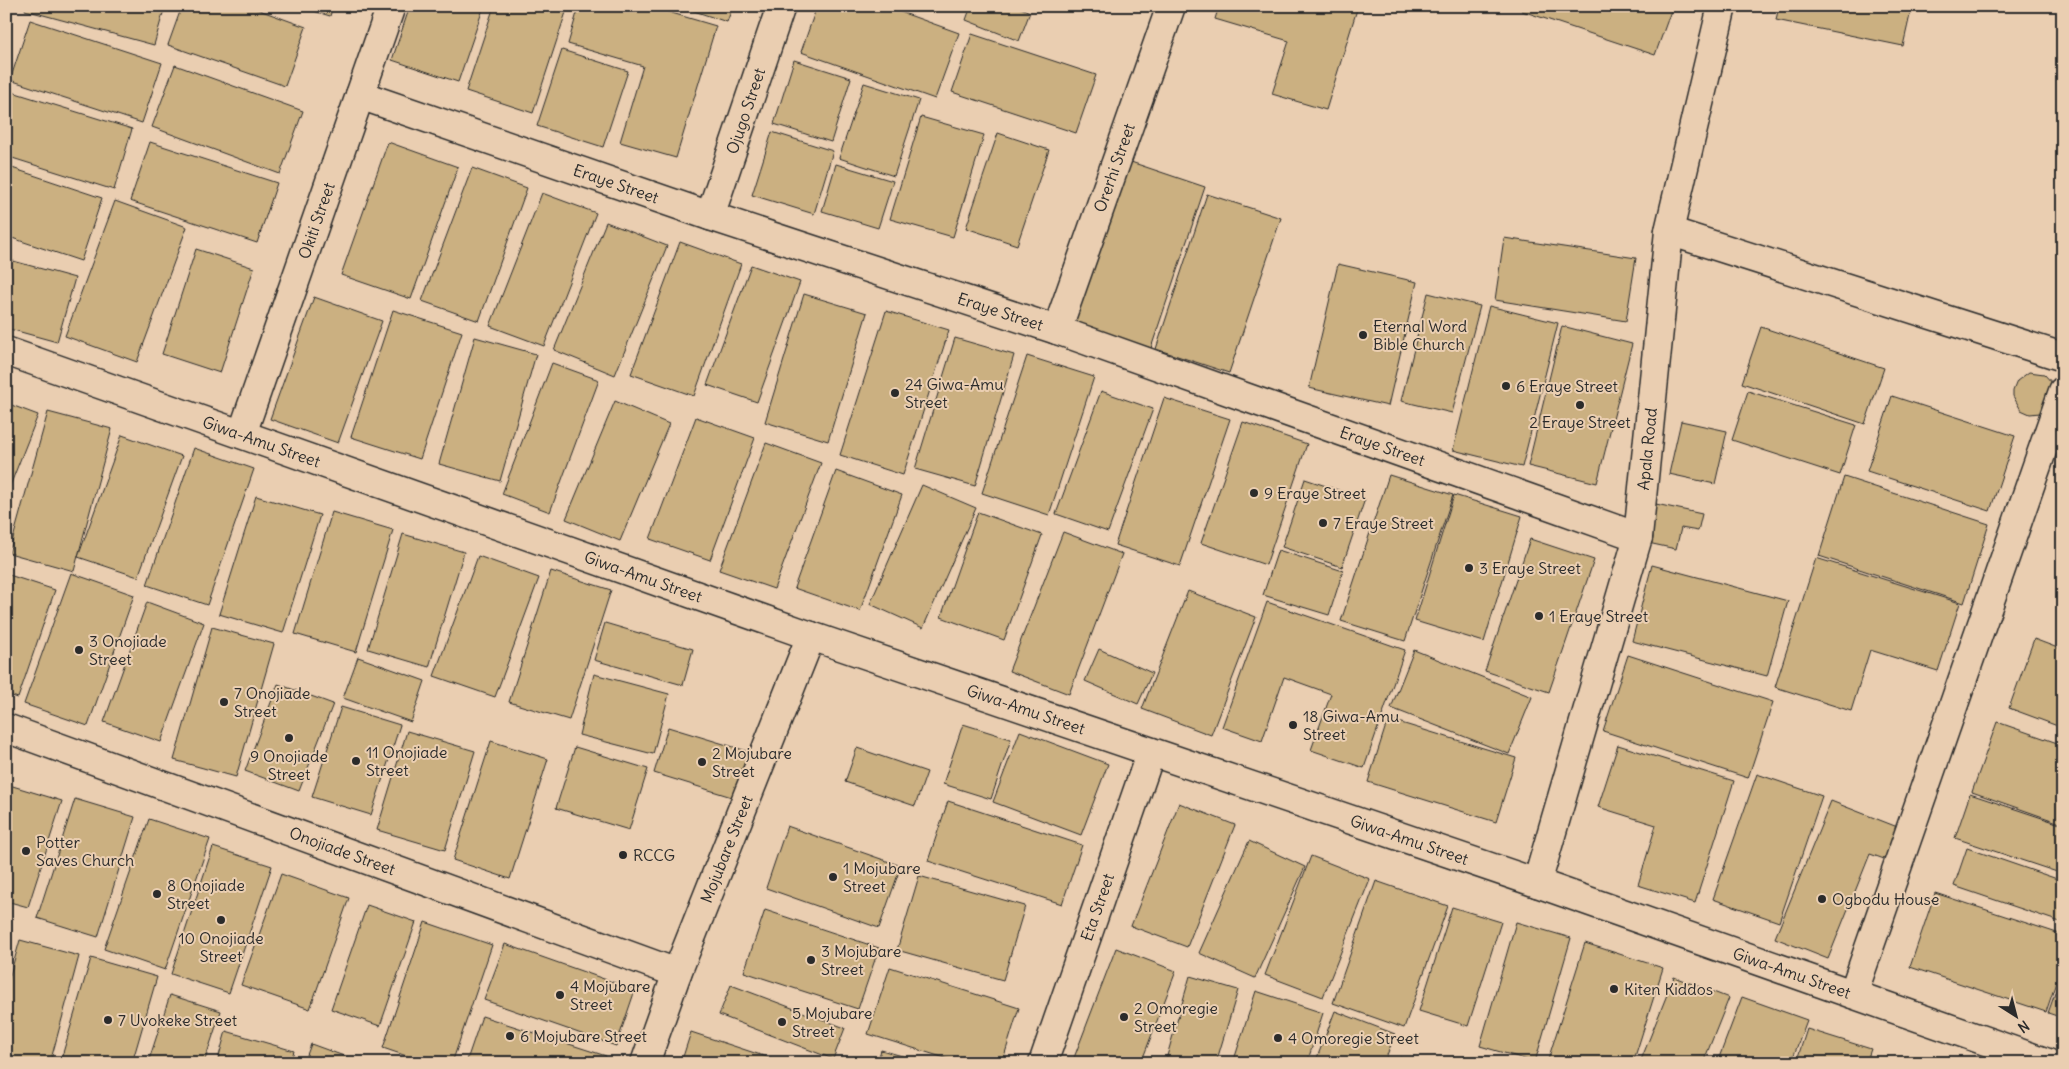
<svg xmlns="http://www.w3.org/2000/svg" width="2069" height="1069" font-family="Delius,sans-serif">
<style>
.building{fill:#cbb081;stroke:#2b2b2b}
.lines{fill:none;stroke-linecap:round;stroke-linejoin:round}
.minor-casing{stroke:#2b2b2b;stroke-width:31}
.minor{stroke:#eaceb1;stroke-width:28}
.poi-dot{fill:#2b2b2b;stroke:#eaceb1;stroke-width:2}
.labels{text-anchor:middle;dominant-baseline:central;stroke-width:4;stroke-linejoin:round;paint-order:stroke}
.street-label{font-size:16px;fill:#2b2b2b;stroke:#eaceb1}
.poi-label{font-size:16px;fill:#2b2b2b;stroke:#eaceb1;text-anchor:start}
</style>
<rect width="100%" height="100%" fill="#eaceb1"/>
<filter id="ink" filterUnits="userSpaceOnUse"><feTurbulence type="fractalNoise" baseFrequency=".02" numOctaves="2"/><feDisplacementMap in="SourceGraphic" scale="10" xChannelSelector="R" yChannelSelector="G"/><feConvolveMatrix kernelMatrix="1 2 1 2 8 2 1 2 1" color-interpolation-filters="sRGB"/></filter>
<g filter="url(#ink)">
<path class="building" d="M26,6H165L154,45L25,10Z
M182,6H248L306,27L285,86L168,45Z
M297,6H333L330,16Z
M410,6H484L458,82L392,60Z
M494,6H568L533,113L466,91Z
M579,6H648L716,26L676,158L620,142L643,66L568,44Z
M679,6H733L727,22Z
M817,6H884L959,33L935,99L801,52Z
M971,6H1016L1030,12L1019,41L966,20Z
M1219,6H1358L1326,110L1272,94L1289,41L1215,19Z
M1523,6H1666L1672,8L1655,55L1522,11Z
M1779,6H1912L1903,46L1776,20Z
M30,20L162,63L142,123L10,80Z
M972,34L1096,75L1076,133L952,92Z
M562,50L628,71L603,147L537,126Z
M794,60L851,78L831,142L774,124Z
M175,65L303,111L280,174L152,127Z
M864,83L919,100L894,176L839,158Z
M6,90L132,129L114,190L6,156Z
M921,117L984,135L953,237L890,219Z
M772,132L833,151L814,214L752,195Z
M998,133L1049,150L1017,245L966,228Z
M150,142L277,183L257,243L130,201Z
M388,142L458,167L411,299L341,275Z
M1128,161L1205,187L1151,348L1074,322Z
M836,164L893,181L878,228L822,211Z
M6,166L102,198L81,261L6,236Z
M472,168L527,188L479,321L422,301Z
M542,193L596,213L544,346L490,326Z
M1207,194L1281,218L1229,373L1156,349Z
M115,201L187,227L137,362L65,336Z
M606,222L667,246L615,375L554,350Z
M1504,238L1636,258L1626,321L1495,300Z
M680,242L741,264L694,396L631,374Z
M196,249L254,268L220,373L162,354Z
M6,259L75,278L57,342L6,328Z
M1338,264L1417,282L1388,406L1309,388Z
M751,265L800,282L757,402L707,385Z
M1428,293L1480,306L1452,413L1401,401Z
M804,294L867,313L828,441L765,422Z
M314,297L382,321L338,443L270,419Z
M1489,306L1558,323L1522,467L1453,450Z
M393,310L462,332L420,459L351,437Z
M886,311L949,330L903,475L840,455Z
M1562,326L1632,344L1597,483L1528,466Z
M1761,327L1884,368L1865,424L1742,383Z
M475,337L536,354L500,481L439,464Z
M955,338L1014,355L975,486L915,469Z
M1027,356L1094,377L1049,515L982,493Z
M552,363L599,380L550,512L502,494Z
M2029,372L2044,374L2054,385L2045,411L2040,413L2030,414L2021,410L2013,396V391L2017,381Z
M1101,391L1153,409L1108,532L1056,514Z
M1748,391L1856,425L1840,475L1732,440Z
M1892,396L2015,436L1990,511L1867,471Z
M1164,398L1230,419L1180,566L1115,545Z
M615,401L669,424L620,541L566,519Z
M6,403L38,415L6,496Z
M48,412L112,429L74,571L9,553Z
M696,417L755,438L710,560L650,539Z
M1681,421L1727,431L1715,484L1669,474Z
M1243,422L1307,444L1266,565L1201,543Z
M122,435L182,456L138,577L78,557Z
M766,443L821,463L774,589L719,570Z
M194,448L254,469L207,605L147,585Z
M836,471L902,495L860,611L794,588Z
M1389,475L1453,495L1405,641L1341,621Z
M1844,477L1989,524L1964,603L1819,556Z
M1305,479L1365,499L1342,567L1282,547Z
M922,485L976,508L923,628L870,604Z
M1454,495L1522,516L1484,642L1415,621Z
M256,496L320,515L283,633L219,614Z
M1656,504L1702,514L1698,531L1681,528L1676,549L1648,543Z
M332,512L393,530L356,652L295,634Z
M978,512L1042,535L1004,640L941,617Z
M1063,532L1122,554L1069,694L1009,671Z
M403,534L464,552L429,667L368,649Z
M1530,539L1594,560L1549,692L1485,671Z
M1278,550L1343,571L1329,615L1263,595Z
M478,556L539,578L495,697L434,676Z
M1816,558L1960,603L1938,671L1870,650L1851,711L1775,687Z
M1652,565L1788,601L1767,676L1632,641Z
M551,571L611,590L569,720L509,702Z
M71,573L134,595L88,726L24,704Z
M6,574L55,590L18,698L6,694Z
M1188,591L1256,617L1211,735L1142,709Z
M147,602L204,623L161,742L104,722Z
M1267,602L1405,650L1364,768L1311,750L1331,694L1284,677L1262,741L1222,727Z
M605,623L693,649L683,685L594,660Z
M212,627L274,644L236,777L174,760Z
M2034,639L2063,650V728L2009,708Z
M1099,649L1152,673L1138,704L1085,681Z
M1414,650L1532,697L1509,754L1391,708Z
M1628,655L1773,702L1748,778L1603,731Z
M358,657L425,681L411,722L343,698Z
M594,674L669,694L653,754L579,735Z
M278,684L333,704L299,791L245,771Z
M341,707L400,725L371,815L312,797Z
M1388,719L1516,758L1496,822L1368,782Z
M1997,722L2063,745V824L1972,792Z
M963,724L1011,739L991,799L943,784Z
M668,727L750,752L735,798L654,773Z
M407,731L475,751L445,850L377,830Z
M1020,731L1108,764L1081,835L993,802Z
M491,741L548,759L510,879L453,860Z
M1618,745L1734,781L1695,903L1638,885L1656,825L1598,807Z
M575,747L648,769L629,830L556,808Z
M857,748L927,772L915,806L845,782Z
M1757,774L1822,796L1779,922L1713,899Z
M6,784L62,801L28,907L6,901Z
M1970,794L2063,825V874L1955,838Z
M75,799L135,817L98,937L37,918Z
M948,801L1082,845L1062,904L928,861Z
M1831,801L1900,828L1887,860L1870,854L1828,959L1775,938Z
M1179,803L1235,825L1187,947L1131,926Z
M149,819L210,839L165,970L104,949Z
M787,826L901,866L879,928L766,888Z
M1249,841L1305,867L1255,978L1199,953Z
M213,847L272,866L229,993L171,974Z
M1967,848L2063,881V923L1954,886Z
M1311,856L1370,879L1323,997L1265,975Z
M281,874L349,898L310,1009L241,985Z
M919,876L1025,906L1003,980L897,950Z
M1376,881L1448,906L1404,1028L1333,1003Z
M1935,893L2063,935V962L2046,1012L1910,967Z
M367,905L416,922L380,1026L331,1009Z
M1452,907L1501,922L1468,1026L1419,1011Z
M765,910L879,948L858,1009L744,972Z
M425,922L492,945L452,1063H427L383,1048Z
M1516,922L1571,938L1535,1062L1480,1046Z
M20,940L79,956L50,1063H6V989Z
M1585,943L1663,968L1633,1063H1547Z
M505,944L635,990L616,1046L484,1000Z
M1116,948L1176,971L1141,1063H1072Z
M91,958L157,977L132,1063H60Z
M890,967L1019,1008L1002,1063H961L868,1034Z
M2063,971V1018L2048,1013Z
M1190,976L1238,990L1216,1063H1165Z
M1674,977L1729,998L1703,1063H1649L1641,1060Z
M731,985L845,1028L833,1059L719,1015Z
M1256,991L1323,1013L1307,1063H1233Z
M170,995L221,1011L204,1063H148Z
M1742,997L1807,1020L1791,1063H1717Z
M1335,1011L1395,1034L1384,1063H1315Z
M482,1016L606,1056L604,1063H466Z
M1807,1029L1871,1049L1866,1063H1796Z
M226,1031L294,1051L290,1063H217Z
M691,1032L785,1063H681Z
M311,1044L363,1063H304Z
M881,1050L927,1063H877Z
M1400,1057L1413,1063H1397Z"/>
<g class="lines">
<defs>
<g id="minor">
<path id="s1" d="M360,95L710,216L1057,330L1638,537"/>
<path id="s2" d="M710,216L781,6"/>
<path d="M1669,231L2063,357"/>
<path id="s3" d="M1057,330L1171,6"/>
<path id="s4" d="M6,351L811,636L1537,883L2048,1063"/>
<path id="s5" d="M242,434L391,6"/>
<path id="s6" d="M6,728L677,973"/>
<path id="s7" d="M1537,883L1638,537L1669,231L1722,6"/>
<path d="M1853,994L2063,391"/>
<path id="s8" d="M645,1063L677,973L811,636"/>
<path id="s9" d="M1043,1063L1151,752"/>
</g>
</defs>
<use href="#minor" class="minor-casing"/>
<use href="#minor" class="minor"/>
</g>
</g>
<g class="poi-dot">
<circle cx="1363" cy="335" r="5"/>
<circle cx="1506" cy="386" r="5"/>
<circle cx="895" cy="393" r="5"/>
<circle cx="1580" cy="405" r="5"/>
<circle cx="1254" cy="493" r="5"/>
<circle cx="1323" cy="523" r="5"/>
<circle cx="1469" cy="568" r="5"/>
<circle cx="1539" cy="616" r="5"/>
<circle cx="79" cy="650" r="5"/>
<circle cx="224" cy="702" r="5"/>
<circle cx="1293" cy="725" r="5"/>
<circle cx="289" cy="738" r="5"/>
<circle cx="356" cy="761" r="5"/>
<circle cx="702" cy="762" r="5"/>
<circle cx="26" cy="851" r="5"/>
<circle cx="623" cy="855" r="5"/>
<circle cx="833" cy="877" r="5"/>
<circle cx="157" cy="894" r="5"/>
<circle cx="1822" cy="899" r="5"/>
<circle cx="221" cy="920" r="5"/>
<circle cx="811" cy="960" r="5"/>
<circle cx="1614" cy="989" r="5"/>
<circle cx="560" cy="995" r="5"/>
<circle cx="1124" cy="1017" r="5"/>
<circle cx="108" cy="1020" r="5"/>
<circle cx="782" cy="1022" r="5"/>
<circle cx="510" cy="1036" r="5"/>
<circle cx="1278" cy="1038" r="5"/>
</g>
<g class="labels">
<g class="street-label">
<text stroke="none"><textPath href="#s2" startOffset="111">Ojugo Street</textPath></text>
<text stroke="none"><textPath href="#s3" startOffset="172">Orerhi Street</textPath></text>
<text stroke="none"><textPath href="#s1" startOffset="271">Eraye Street</textPath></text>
<text stroke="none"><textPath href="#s5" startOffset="226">Okiti Street</textPath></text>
<text stroke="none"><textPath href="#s1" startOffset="676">Eraye Street</textPath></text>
<text stroke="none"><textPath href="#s4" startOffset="271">Giwa-Amu Street</textPath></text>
<text stroke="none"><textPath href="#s1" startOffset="1081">Eraye Street</textPath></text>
<text stroke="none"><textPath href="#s7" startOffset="449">Apala Road</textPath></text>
<text stroke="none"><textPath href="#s4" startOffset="676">Giwa-Amu Street</textPath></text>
<text stroke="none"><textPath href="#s4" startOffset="1081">Giwa-Amu Street</textPath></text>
<text stroke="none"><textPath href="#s4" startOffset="1486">Giwa-Amu Street</textPath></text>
<text stroke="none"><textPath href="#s8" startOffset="229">Mojubare Street</textPath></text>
<text stroke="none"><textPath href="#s6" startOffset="358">Onojiade Street</textPath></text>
<text stroke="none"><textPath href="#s9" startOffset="165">Eta Street</textPath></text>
<text stroke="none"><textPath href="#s4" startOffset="1891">Giwa-Amu Street</textPath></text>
</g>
<g class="poi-label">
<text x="1373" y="326">Eternal Word<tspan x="1373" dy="18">Bible Church</tspan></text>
<text x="905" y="384">24 Giwa-Amu<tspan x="905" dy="18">Street</tspan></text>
<text x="1516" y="386">6 Eraye Street</text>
<text x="1580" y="422" text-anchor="middle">2 Eraye Street</text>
<text x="1264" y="493">9 Eraye Street</text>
<text x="1333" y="523">7 Eraye Street</text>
<text x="1479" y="568">3 Eraye Street</text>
<text x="1549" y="616">1 Eraye Street</text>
<text x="89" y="641">3 Onojiade<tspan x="89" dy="18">Street</tspan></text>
<text x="234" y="693">7 Onojiade<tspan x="234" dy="18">Street</tspan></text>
<text x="1303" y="716">18 Giwa-Amu<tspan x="1303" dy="18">Street</tspan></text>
<text x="366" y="752">11 Onojiade<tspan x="366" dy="18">Street</tspan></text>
<text x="712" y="753">2 Mojubare<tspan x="712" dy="18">Street</tspan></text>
<text x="289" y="756" text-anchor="middle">9 Onojiade<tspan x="289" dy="18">Street</tspan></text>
<text x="36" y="842">Potter<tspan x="36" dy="18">Saves Church</tspan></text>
<text x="633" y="855">RCCG</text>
<text x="843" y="868">1 Mojubare<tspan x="843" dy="18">Street</tspan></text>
<text x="167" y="885">8 Onojiade<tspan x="167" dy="18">Street</tspan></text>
<text x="1832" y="899">Ogbodu House</text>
<text x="221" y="938" text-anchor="middle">10 Onojiade<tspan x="221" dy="18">Street</tspan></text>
<text x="821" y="951">3 Mojubare<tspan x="821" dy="18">Street</tspan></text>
<text x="570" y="986">4 Mojubare<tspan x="570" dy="18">Street</tspan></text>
<text x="1624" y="989">Kiten Kiddos</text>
<text x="1134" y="1008">2 Omoregie<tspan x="1134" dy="18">Street</tspan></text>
<text x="792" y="1013">5 Mojubare<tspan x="792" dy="18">Street</tspan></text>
<text x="118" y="1020">7 Uvokeke Street</text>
<text x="520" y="1036">6 Mojubare Street</text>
<text x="1288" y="1038">4 Omoregie Street</text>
</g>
</g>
<rect width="2069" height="1069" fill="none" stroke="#eaceb1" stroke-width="25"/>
<rect x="12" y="12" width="2044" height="1044" fill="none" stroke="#2b2b2b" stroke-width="2" filter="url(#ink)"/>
<g transform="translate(2016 1016) rotate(144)" stroke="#eaceb1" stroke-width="4" paint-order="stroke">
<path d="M0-4L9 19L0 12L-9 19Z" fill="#2b2b2b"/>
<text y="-8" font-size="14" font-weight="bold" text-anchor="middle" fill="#2b2b2b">N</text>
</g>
</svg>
